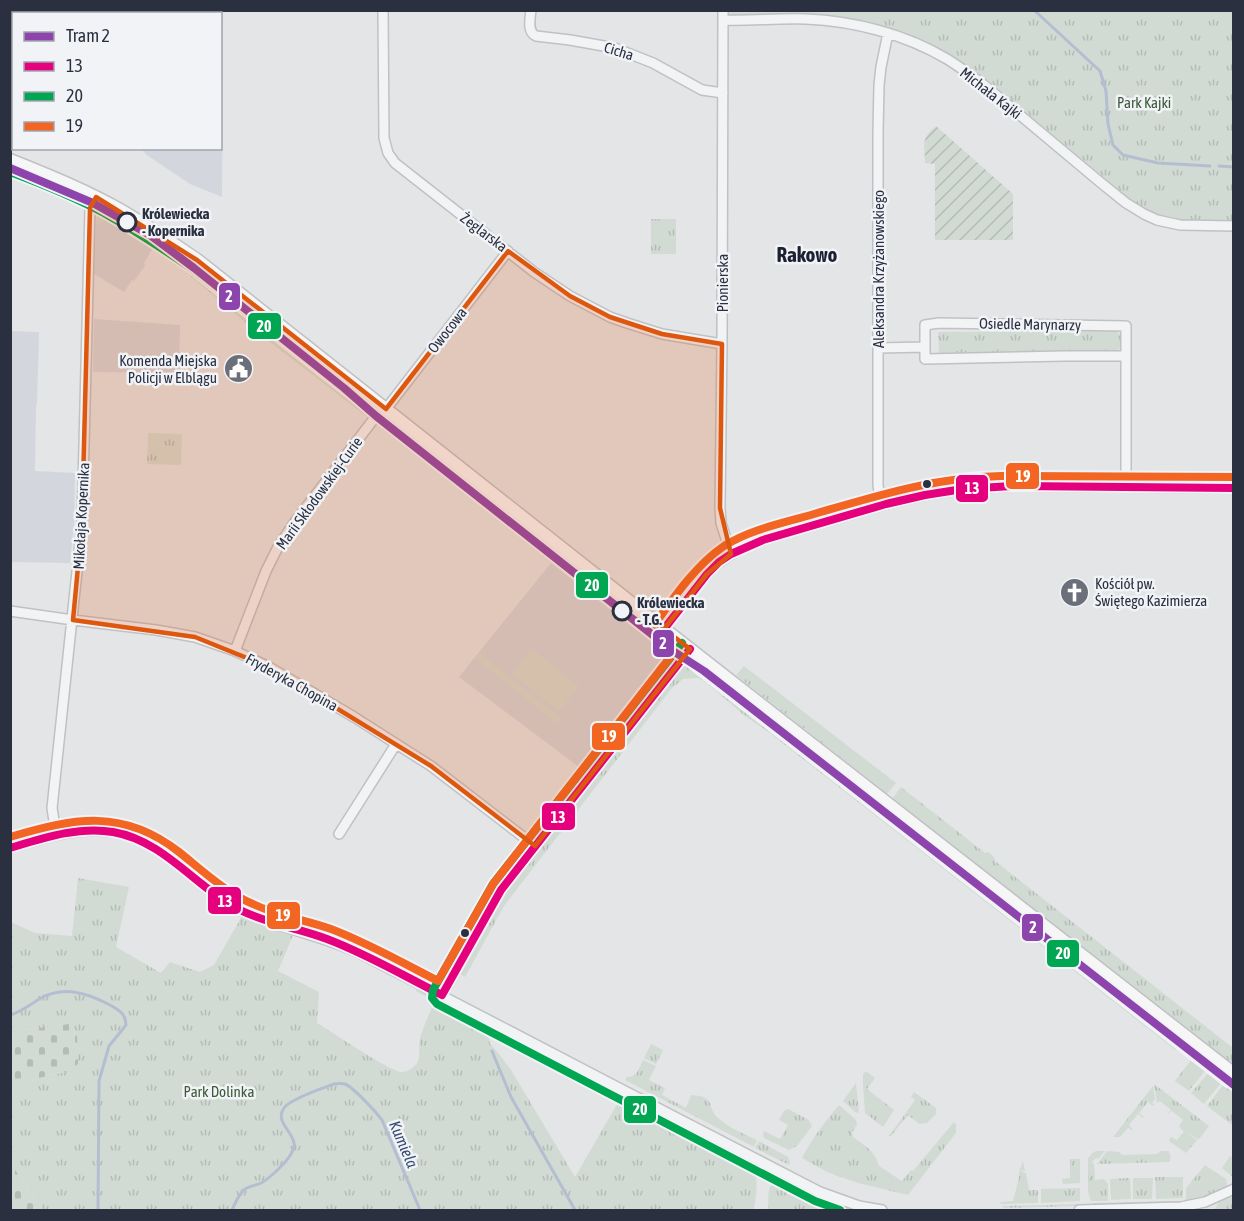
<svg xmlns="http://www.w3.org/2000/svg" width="1244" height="1221" font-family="'Asap Condensed',sans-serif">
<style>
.built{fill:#d3d6dc}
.grass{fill:url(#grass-tufts)}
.cemetery{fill:url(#cemetery-stones)}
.garden{fill:url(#garden-furrows)}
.pitch{fill:#d2dbd3}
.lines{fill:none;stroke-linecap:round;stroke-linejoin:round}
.stream{stroke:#b3bed1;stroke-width:3}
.street-casing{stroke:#c0c1c4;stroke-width:12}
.secondary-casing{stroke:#c0c1c4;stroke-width:15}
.street{stroke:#f2f3f5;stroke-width:9}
.secondary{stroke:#f6f6f7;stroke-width:12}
.bus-1-casing{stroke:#f1f3f7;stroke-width:12}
.bus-2-casing{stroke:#f1f3f7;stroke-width:12}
.bus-3-casing{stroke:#f1f3f7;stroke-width:12}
.bus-1{stroke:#e5007d;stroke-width:8}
.bus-2{stroke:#00a651;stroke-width:8}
.bus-3{stroke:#f26522;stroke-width:8}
.tram-1-casing{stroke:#f1f3f7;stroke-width:12}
.tram-1{stroke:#8e44ad;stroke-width:8}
.marked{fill:#de570f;fill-opacity:0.2;stroke:#de570f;stroke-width:4.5;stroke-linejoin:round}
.stop-dot{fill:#f1f3f7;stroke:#2a3040;stroke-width:3}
.bus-dot{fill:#2a3040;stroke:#f1f3f7;stroke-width:2}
.labels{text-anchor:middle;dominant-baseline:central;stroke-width:5;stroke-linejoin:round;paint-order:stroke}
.street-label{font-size:15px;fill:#2a3040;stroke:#f1f3f7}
.park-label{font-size:15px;fill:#3b5b38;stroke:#f1f3f7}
.stop-label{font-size:15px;font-weight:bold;fill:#2a3040;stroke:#f1f3f7;text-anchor:start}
.poi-label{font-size:15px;fill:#2a3040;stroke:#f1f3f7;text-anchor:end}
.water-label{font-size:16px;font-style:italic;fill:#364b72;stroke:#f1f3f7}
.district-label{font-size:21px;font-weight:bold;fill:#1c2131;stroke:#f1f3f7}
.line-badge{stroke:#f1f3f7;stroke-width:2}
.badge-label{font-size:16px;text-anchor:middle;font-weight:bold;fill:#fff}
</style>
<defs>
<pattern id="grass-tufts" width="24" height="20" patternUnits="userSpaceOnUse" patternTransform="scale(1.5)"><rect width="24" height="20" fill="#d2dbd3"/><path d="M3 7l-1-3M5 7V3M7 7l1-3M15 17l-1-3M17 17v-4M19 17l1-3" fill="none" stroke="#b4bcb6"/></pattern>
<pattern id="cemetery-stones" width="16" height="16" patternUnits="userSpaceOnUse" patternTransform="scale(1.5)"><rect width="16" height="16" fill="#d2dbd3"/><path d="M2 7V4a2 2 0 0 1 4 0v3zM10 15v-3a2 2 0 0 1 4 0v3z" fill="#b4bcb6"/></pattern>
<pattern id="garden-furrows" width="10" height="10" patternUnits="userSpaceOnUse" patternTransform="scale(1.5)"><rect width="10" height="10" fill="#d2dbd3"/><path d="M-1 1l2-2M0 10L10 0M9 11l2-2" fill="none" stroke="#b4bcb6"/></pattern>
</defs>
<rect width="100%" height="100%" fill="#e3e5e7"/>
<path class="built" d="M215,10L216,12H223L222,197L190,184L160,164L147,155L141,149L220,148V14H42L40,11Z
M106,219L153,248L144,263L145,265L144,267L134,281L132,280L124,292L94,274L96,225Z
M94,319L180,325L179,373L93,372Z
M11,331L39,332L37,404L36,405L35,471L75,473L74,523L70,563L11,562Z
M551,563L674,660L587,773L459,677Z"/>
<path class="grass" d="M728,10L1233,11V226H1197L1144,214L1033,127L931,50L840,22L728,20Z
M10,166L87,198L85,209L47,192L11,177Z
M98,203L148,232L203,271L356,393L373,406L374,411L370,419L257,332L182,269L153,248L106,219L96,225Z
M651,219H676V254H651Z
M1116,331L1121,335L1122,347L1115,352L939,353L938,332Z
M384,416L672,643L675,650L674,660L376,423L382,417Z
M148,433L182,434L181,465L147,464Z
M689,662H695L700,665L1181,1042L1175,1050L1173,1048L766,730L746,717L706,682L698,678L683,679L672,688L504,906L465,977L460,974L488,920L503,895L679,669Z
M744,666L896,783L887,794L736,675Z
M901,787L985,853L988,852L994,857L995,861L1233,1048V1065L892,799Z
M78,878L129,887L116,947L161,973L170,962L200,972L214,965L242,916L294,933L278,971L319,992L317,1023C331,1031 390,1072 402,1072C407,1072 414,1068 417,1063C421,1056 418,1048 420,1040C422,1029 430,1012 435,1001L416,991V988L434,997L435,999L436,998L523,1043L525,1046L523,1050L487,1032L490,1044L499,1054L511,1070L575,1177L619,1101L607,1094L610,1092L615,1091L736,1153L738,1158L737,1164L741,1166L743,1164C743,1164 752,1168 752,1169C760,1176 755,1201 754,1210H43L11,1164V1095L35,1079L65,1072L77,1033L69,1024L21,1030L11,1038V922L35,933L72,936Z
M651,1044L663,1050L656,1064L644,1058Z
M1189,1048L1233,1082V1091L1184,1053Z
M537,1050L599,1082V1088L596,1089L534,1056Z
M643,1060L656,1066L649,1080L665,1088L662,1095L686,1108L691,1095C718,1097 705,1106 718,1118C729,1128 744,1134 757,1140L754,1147L625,1080L627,1077C637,1078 639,1068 643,1060Z
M1191,1060L1205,1071L1189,1091L1175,1081Z
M865,1072H867L875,1078L867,1089L894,1110L883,1127L865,1113L863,1085V1074Z
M1208,1073L1221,1083L1204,1104L1191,1093Z
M856,1083L859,1113L855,1112L843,1101Z
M1154,1084L1209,1126L1200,1138L1198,1139L1186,1133L1197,1140L1186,1153L1169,1141L1171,1137L1177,1140L1184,1132L1179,1126L1183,1120L1172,1111L1166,1116L1171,1110L1160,1101L1157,1103Z
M1223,1085L1233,1093V1122L1232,1125L1207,1106Z
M1153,1086L1155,1099L1152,1103L1154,1104L1153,1106L1148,1102L1139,1113L1144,1117L1143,1118L1138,1114L1129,1125L1134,1131L1128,1128L1120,1137H1113Z
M914,1092L936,1108V1114L927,1123L919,1124L908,1115L890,1137L889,1136L915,1100L911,1097Z
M839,1105L856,1120L857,1124L852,1133L853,1137C864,1145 876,1152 879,1166L902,1181L911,1170L913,1171L954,1122L956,1125V1133L908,1195L858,1183L827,1172L802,1158C812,1138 825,1122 839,1105Z
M788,1109L809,1120L812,1126L797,1146L789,1150L764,1138L763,1135L764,1131L780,1139L788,1125L779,1120L784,1111Z
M759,1141L788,1157L790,1162L789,1165L755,1148Z
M1096,1151H1105L1098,1159L1096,1158L1092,1162L1094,1164L1095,1180L1104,1179L1108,1184V1199L1107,1201H1091L1088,1192V1159L1091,1154Z
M1107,1151L1119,1152L1122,1155L1157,1154L1161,1151H1169L1171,1158L1170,1159V1162L1097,1164Z
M1230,1156L1233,1158V1177L1222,1168Z
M1070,1159H1080V1183L1063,1184L1062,1179L1070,1178Z
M1023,1161L1025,1171L1021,1170V1171L1026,1173L1029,1190H1038V1203L1000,1204L1001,1202L1013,1201L1019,1178V1172Z
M1205,1165L1226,1179L1227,1185L1226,1188L1207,1196L1183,1202L1186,1198V1188Z
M1155,1177H1183V1198L1156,1199Z
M782,1178L827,1199L862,1210H768C769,1197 765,1182 782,1178Z
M1130,1178L1131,1199L1111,1200L1110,1179Z
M1133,1178H1153L1152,1199H1133Z
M1080,1188V1201L1041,1203V1189Z
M1233,1194V1208L1229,1210H1214L1219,1202Z
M1174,1201L1176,1203L1095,1205L1092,1203Z
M1082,1204L1078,1206L1004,1208L1001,1206Z"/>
<path class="cemetery" d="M69,1024L77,1033L78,1064L65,1072L35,1079L11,1095V1038L21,1030Z
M11,1164L43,1210H11Z"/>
<path class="garden" d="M936,126L1013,194V240H935V164L925,163C925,144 920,139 936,126Z"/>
<path class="pitch" d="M532,649L579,687L559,711L512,674Z
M479,653L562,719L558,724L475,658Z"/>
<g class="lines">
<path class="stream" d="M1034,10L1100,71L1106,91L1108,124L1113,145L1123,155L1158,163L1210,166
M1219,166L1234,167
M10,1015C21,1012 30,1005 39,999C64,985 87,993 110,1005C119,1010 126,1014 126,1025L109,1046L99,1081L98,1210
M492,1051L511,1097L575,1210
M232,1210C235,1204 238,1195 244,1190C248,1186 255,1186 261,1183C270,1178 286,1163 291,1154C304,1136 272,1125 284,1108C290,1099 323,1088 334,1084C339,1083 341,1083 345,1084C353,1087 376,1112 382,1120L420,1210"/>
<defs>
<path id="street" d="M383,10L384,138L388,153L395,163L534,272L570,296L610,317L627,323L662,334L722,344
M531,10C530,19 527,32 536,36L570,40L615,48L653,63L702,90L723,93
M723,10L722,344L720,508L721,523L731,554
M723,20C751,21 778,18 806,19C854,21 905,34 947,59C960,67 972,76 984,85L1100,182L1126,203L1144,214L1157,220L1180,225L1234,226
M939,323L1126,326V356H1065L925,359V325Z
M878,348L925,347
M386,409L508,251
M1126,487V356
M881,505L878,485V132L879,85L881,67L888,33
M10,611L73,620L156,630L195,637L235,651L269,667L354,717L431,766L535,846
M664,629C680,609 695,585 714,567C728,554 746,546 763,540L886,504L925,495L963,489L1012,486L1234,488
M235,651L266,571L278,547L294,523L383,407
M56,834L52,808L82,524L90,208L96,197
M339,834L396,744
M10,848C49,836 85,825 126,834C172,845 199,892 242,911C279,928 320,935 357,952C371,959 384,966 398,973C433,991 467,1009 502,1027C608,1082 714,1138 820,1192L859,1206L882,1210
M442,995C463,960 479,924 501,890L690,649
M1079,1210L1181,1207L1205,1202L1234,1189"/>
<path id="secondary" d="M10,160C47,175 85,190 120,210C146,225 172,243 197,260L664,629L1234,1074"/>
</defs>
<use href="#street" class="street-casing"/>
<use href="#secondary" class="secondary-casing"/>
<use href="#street" class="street"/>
<use href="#secondary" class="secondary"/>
<defs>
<path id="bus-1" d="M664,629L707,574L719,562L731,554L763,540L886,504L925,495L963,489L1012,486L1234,488
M10,848C43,838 79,826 113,832C165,841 195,887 240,910C268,924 298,928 327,939C367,954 404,976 442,995
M442,995L501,890L690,649"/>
<path id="bus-2" d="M10,172C42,184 74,197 104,213C134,230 163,249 191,268L658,637L1228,1082
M682,643L493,884L433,990L432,998L437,1004L815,1201L840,1210"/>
<path id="bus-3" d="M10,837C74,818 123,808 179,852C203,871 225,892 253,904C278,916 306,920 331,929C368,943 403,963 438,981L493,884L675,651C666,644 652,638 655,624C674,597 696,565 724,546C751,529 784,523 814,514C876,496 936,477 1001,476L1234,477"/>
</defs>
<use href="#bus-1" class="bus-1-casing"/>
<use href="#bus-2" class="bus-2-casing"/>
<use href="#bus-3" class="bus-3-casing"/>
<use href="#bus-1" class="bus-1"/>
<use href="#bus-2" class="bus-2"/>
<use href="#bus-3" class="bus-3"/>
<defs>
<path id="tram-1" d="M10,168L93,203L150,235L194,268L344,388L376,416L673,651L704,671L1234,1085"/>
</defs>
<use href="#tram-1" class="tram-1-casing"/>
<use href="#tram-1" class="tram-1"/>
</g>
<path class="marked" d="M96,197L197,260L386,409L508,251L570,296L610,317L662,334L722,344L720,508L731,554L707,574L664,629L690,649L535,846L431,766L269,667L195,637L73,620L82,524L90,208Z"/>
<defs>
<symbol id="civic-disc" viewBox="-11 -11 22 22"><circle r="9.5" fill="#6b6f7a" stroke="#f1f3f7"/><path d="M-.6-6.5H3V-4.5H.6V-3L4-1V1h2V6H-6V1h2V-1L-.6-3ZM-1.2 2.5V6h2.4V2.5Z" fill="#fff"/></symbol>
<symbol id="church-disc" viewBox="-11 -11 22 22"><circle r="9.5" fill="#6b6f7a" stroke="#f1f3f7"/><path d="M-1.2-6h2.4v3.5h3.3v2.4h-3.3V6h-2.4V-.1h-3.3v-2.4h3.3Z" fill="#fff"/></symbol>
</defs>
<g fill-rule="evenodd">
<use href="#civic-disc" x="222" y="352" width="33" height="33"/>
<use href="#church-disc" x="1058" y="576" width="33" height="33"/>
</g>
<g class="stop-dot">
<circle cx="127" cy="222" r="9"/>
<circle cx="622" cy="611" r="9"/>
</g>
<g class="bus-dot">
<circle cx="927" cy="484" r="5"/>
<circle cx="465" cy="933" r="5"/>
</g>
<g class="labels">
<g class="street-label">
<text transform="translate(619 51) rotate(17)">Cicha</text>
<text transform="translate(991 93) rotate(38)">Michała Kajki</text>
<text transform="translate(484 232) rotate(37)">Żeglarska</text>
<text transform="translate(878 269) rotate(-90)">Aleksandra Krzyżanowskiego</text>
<text transform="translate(722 283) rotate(-90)">Pionierska</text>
<text transform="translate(1030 324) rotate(1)">Osiedle Marynarzy</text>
<text transform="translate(447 330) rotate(-52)">Owocowa</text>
<text transform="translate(319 493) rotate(-54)">Marii Skłodowskiej-Curie</text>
<text transform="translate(81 516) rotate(-87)">Mikołaja Kopernika</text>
<text transform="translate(292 682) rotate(29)">Fryderyka Chopina</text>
</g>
<g class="park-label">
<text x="1144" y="102">Park Kajki</text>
<text x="219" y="1091">Park Dolinka</text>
</g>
<g class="stop-label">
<text x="142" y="213">Królewiecka<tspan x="142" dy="17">- Kopernika</tspan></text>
<text x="637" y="602">Królewiecka<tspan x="637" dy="17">- T.G.</tspan></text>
</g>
<g class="poi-label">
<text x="217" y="360">Komenda Miejska<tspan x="217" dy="17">Policji w Elblągu</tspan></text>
<text x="1095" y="583" text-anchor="start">Kościół pw.<tspan x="1095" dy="17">Świętego Kazimierza</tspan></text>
</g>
<g class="water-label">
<text transform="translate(404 1144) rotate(67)">Kumiela</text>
</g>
<g class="district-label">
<text x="807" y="254">Rakowo</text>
</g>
</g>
<g class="line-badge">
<rect x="218" y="282" width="23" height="29" rx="6" fill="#8e44ad"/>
<rect x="247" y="312" width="35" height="28" rx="6" fill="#00a651"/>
<rect x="1005" y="462" width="35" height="28" rx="6" fill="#f26522"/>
<rect x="955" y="474" width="34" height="29" rx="6" fill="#e5007d"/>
<rect x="575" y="571" width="34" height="28" rx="6" fill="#00a651"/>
<rect x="652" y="629" width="23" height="29" rx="6" fill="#8e44ad"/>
<rect x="591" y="722" width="35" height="29" rx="6" fill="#f26522"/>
<rect x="541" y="802" width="35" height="29" rx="6" fill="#e5007d"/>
<rect x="207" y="886" width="35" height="29" rx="6" fill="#e5007d"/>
<rect x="266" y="901" width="35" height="29" rx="6" fill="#f26522"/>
<rect x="1021" y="913" width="23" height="29" rx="6" fill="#8e44ad"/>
<rect x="1046" y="939" width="34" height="29" rx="6" fill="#00a651"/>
<rect x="623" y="1095" width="34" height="29" rx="6" fill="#00a651"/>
</g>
<g class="badge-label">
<text x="229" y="302">2</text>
<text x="264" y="332">20</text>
<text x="1023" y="482">19</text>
<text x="972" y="494">13</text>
<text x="592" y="591">20</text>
<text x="663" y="649">2</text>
<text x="609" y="742">19</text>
<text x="558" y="823">13</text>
<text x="225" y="907">13</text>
<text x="283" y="921">19</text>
<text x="1033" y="933">2</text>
<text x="1063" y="959">20</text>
<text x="640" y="1115">20</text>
</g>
<rect width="1244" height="1221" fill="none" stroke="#2a3040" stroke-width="24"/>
<rect x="12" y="12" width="210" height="138" fill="#f1f3f7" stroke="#a1a5ae" stroke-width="1.5"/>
<rect x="24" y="32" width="30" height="9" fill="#8e44ad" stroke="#a1a5ae" stroke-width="1.5"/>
<text x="66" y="42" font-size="18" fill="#2a3040">Tram 2</text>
<rect x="24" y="62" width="30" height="9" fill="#e5007d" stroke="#a1a5ae" stroke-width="1.5"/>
<text x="66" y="72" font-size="18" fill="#2a3040">13</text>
<rect x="24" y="92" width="30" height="9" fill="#00a651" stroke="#a1a5ae" stroke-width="1.5"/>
<text x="66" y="102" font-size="18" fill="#2a3040">20</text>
<rect x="24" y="122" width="30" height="9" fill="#f26522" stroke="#a1a5ae" stroke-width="1.5"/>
<text x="66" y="132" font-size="18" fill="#2a3040">19</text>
</svg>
